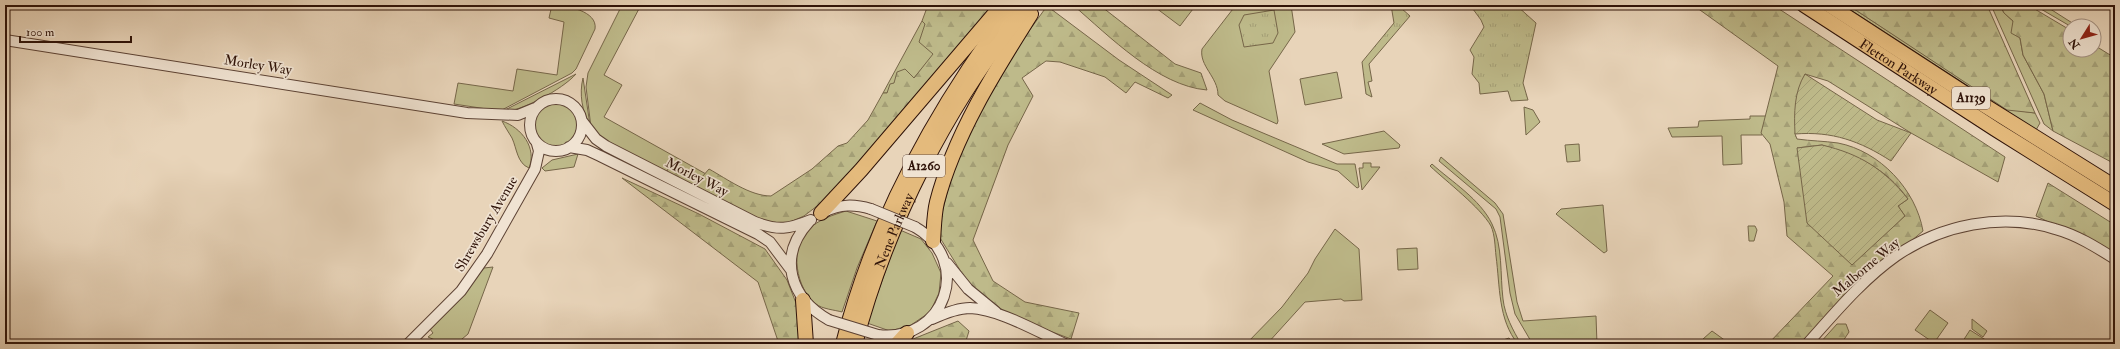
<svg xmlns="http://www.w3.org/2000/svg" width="2120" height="349" font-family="'IM FELL Double Pica',serif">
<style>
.grass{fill:#beba8a;stroke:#766649}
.forest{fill:url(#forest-firs);stroke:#766649;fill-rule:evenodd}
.park{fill:url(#park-tufts);stroke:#766649}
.garden{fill:url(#garden-furrows);stroke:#766649}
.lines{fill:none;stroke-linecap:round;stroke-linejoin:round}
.minor-casing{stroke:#5c4234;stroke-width:12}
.highway-casing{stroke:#2e1208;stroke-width:16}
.minor{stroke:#f0e3d2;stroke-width:10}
.highway{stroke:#e4ba7c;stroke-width:14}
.minor-bridge-casing{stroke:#5c4234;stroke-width:12;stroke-linecap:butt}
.minor-bridge{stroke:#f0e3d2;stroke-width:10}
.labels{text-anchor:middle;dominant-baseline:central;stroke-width:3.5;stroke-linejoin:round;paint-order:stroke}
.shield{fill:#f0e3d2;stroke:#685145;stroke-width:1}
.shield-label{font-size:13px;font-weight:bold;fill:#2e1208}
.street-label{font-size:14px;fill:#2e1208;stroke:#f0e3d2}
</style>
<defs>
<pattern id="forest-firs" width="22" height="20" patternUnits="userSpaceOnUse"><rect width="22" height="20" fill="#beba8a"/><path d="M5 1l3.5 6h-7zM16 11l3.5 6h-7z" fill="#a49f76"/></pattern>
<pattern id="park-tufts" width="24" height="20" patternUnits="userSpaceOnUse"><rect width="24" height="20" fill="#beba8a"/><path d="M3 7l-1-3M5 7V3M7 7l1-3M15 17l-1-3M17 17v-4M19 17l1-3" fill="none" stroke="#a49f76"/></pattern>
<pattern id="garden-furrows" width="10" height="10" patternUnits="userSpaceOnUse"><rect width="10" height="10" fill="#beba8a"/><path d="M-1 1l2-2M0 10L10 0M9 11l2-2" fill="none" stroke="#a49f76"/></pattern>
</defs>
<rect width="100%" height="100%" fill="#e8d4b9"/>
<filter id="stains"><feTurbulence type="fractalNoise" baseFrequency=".005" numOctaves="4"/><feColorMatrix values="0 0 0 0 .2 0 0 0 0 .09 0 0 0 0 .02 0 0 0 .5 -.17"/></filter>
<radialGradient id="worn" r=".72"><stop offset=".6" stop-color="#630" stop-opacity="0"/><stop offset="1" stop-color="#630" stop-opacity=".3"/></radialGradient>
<path class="grass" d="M552,5C566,5 598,11 595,29L576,69L572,73L500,111L454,104L458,83L513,91L517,69L557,75L564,22L549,18Z
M622,5H641L604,75L622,85L604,117L706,174L702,178L682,168L679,170L669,167L666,173L604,141L591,127L586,87L588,73Z
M1152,5H1196L1180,26Z
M1236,5H1291L1295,32L1269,71L1278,121L1277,124L1225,101L1218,95C1218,77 1199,66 1202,49Z
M1843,5H1848L2007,109L2035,113L2040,123L2036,130Z
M1991,5H2000L2004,13L2013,21L2020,38L2023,55L2044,94L2053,131L2044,124Z
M2034,5H2044L2077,26H2070Z
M922,21L925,24L934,54L914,78L894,83L887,93H883Z
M1337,72L1342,98L1305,105L1300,79Z
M576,74C563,89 521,112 501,112Z
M583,78L590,125C582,111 579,94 583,78Z
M533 125a22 22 0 1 1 44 0a22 22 0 1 1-44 0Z
M1200,103L1232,120L1337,164H1355L1359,187L1357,188L1338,171L1308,162L1193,110Z
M1524,107L1533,110L1540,122L1526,135Z
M1750,116H1766L1762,135H1741L1742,164L1723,165L1722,136L1672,137L1668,128L1698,127L1699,121L1750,119Z
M502,121C522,128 537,148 529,168C517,163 517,149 512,138C509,133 505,127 502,121Z
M1384,131L1400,145L1399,148L1344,154L1322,144Z
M1579,144L1580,161L1567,162L1565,145Z
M578,154L574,167L545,171L542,168L552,160Z
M1441,157L1495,203L1503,214L1517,302L1523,321L1596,316L1597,344L1532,343L1515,314L1510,293L1500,217L1496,209L1439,161Z
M1363,163H1371V167H1380L1362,190L1359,168H1363Z
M1432,164C1452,182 1480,199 1492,224C1503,246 1500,275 1503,299C1505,316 1513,330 1521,344H1518C1498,320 1500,286 1496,256C1495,247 1495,235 1491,226C1480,207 1447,182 1430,166Z
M1603,205L1607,251L1604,253L1556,214L1561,209Z
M846,211L877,221L857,268L842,312C835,310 822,309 816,304C796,289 789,248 808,230C819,219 833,215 846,211Z
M1748,226H1755L1757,230L1754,241H1749Z
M1335,229L1359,249L1362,300L1344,301L1341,299L1305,302L1267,344H1246L1282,307L1308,273L1315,259Z
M900,230L921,239L932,253L941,273L939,293L930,312L911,325L890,331L867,323Z
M1417,248L1418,269L1398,270L1397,249Z
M493,267L468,334L456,344H444L428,337L433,333L430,329L454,305L484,268Z
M1930,310L1948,323L1934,343L1915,330Z
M1972,319L1987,331L1983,337L1972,329Z
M1970,330L1992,344H1961Z
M1712,331L1730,344H1702L1703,339Z
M1509,338L1514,344H1471V342L1503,340Z"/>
<path class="forest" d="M928,5H998L838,190L804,216L783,225H770L666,173L669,167L679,170L682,168L702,177L709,169C727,179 750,196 771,196L812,169L838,146L847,143L868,120L883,93H887L890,84L894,83L897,72L905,69L914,78L933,54L919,42L925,24L922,21Z
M1073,5H1104L1102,7L1175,64L1201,73L1207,90C1158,86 1109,36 1073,5Z
M1693,5H1773L2005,157L1998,182L1911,133L1828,81L1805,74L1795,134L1797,139C1811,141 1824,141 1838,143C1880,151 1916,190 1923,231L1904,247L1893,251L1879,264L1873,266L1857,286L1799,344H1768L1833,276L1787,236L1784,202L1770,144L1761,133L1778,66ZM1822,145C1860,159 1883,165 1908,199L1898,206L1905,216L1797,148Z
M1848,5H1987L2035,113L2007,110Z
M2000,5H2028L2070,30V50H2094V45L2115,58V164L2053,131L2044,94L2023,55L2020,38L2011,33L2013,21L2004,13Z
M1047,6L1119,60L1172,95L1168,98L1135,82L1126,93L1105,77L1060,62L1046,61L1022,78L1033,96L1008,145L973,240L993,281L1025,302L1079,313L1071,339L1010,316L968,283L937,233L952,173L993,81Z
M622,178L699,214L765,249L787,280L796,303L801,320V344H779L758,282Z
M2048,183L2115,225V256L2104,248L2036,216Z
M958,321L969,331L965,344H909L913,339Z
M1837,324H1846L1849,332L1841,344H1819Z"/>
<path class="park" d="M1391,5H1402L1401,8L1410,16L1369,64L1372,81L1368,82L1372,97L1366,94L1362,62L1394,23Z
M1470,5H1516L1536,23L1523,83L1528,100L1511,101L1508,91L1480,94L1479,83L1472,74L1474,57L1470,50L1484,27L1481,20Z
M1274,10L1278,33L1273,43L1244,47L1239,25L1244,15Z"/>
<path class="garden" d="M1805,74L1877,120L1911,133L1891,161C1860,141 1832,131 1795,134C1794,113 1794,92 1805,74Z
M1822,145C1860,154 1884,169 1908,199L1898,206L1905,216L1852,265L1807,223L1797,148Z"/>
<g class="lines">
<defs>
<path id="minor" d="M5,40L467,113L518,115L535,108
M530 125a26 26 0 1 1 52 0a26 26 0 1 1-52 0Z
M582,121L596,139L606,146L755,222C778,231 789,229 811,220
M569,147L587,150L600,156L758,234L770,242L791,270
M824,212C840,204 854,204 871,209
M809,222C777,257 790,298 829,320
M947,263L968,289L996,312
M932,319C943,314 957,308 970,308C999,309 1038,332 1065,344
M878,335C945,343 974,261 915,227
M408,344L461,291L487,254L535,169L539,151L537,144
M1807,344C1834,314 1862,280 1896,256C1941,225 2002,212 2055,229C2077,235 2096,247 2115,259"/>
<g id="highway">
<path id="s1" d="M1804,5L1995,129L2115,204"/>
<path d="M1829,5L1963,92L2115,187"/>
<path d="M821,213L861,170L1002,5"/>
<path d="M933,241C934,228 934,214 937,202C954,136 995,71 1031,14"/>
<path d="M803,300L806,344"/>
<path d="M843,344C874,220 938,106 1014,5"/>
<path id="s2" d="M855,344C887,222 948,103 1028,5"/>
<path d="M897,344L907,333"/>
</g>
</defs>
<use href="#minor" class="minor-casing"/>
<use href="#highway" class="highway-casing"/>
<use href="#minor" class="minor"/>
<use href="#highway" class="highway"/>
<defs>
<path id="minor-bridge" d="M871,209L915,227
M829,320L878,335"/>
</defs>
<use href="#minor-bridge" class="minor-bridge-casing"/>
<use href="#minor-bridge" class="minor-bridge"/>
</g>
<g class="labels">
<g class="shield">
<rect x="1952" y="87" width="38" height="22" rx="3"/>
<rect x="903" y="155" width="42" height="22" rx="3"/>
</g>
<g class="shield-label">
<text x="1971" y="98">A1139</text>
<text x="924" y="166">A1260</text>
</g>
<g class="street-label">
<text transform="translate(258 65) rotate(9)">Morley Way</text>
<text stroke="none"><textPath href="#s1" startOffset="113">Fletton Parkway</textPath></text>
<text transform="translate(697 177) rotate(27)">Morley Way</text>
<text transform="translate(486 224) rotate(-59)">Shrewsbury Avenue</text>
<text stroke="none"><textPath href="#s2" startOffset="120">Nene Parkway</textPath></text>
<text transform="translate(1866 267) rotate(-40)">Malborne Way</text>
</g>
</g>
<rect width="2120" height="349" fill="none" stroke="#e8d4b9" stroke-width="20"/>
<rect x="6" y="6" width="2108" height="337" fill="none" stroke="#2e1208" stroke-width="2"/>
<rect x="10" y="10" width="2100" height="329" fill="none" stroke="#2e1208"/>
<g transform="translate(2082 38) rotate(233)"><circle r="19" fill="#f0e3d2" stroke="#a28f81"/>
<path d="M0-3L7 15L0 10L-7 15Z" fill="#8f2418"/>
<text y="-6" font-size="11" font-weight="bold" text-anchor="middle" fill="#2e1208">N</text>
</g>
<path d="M20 36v6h111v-6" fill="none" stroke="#2e1208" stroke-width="2"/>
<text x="26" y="36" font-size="12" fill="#2e1208" stroke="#f0e3d2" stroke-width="3" paint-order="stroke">100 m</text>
<rect width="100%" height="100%" filter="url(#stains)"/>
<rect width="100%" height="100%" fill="url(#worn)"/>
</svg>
